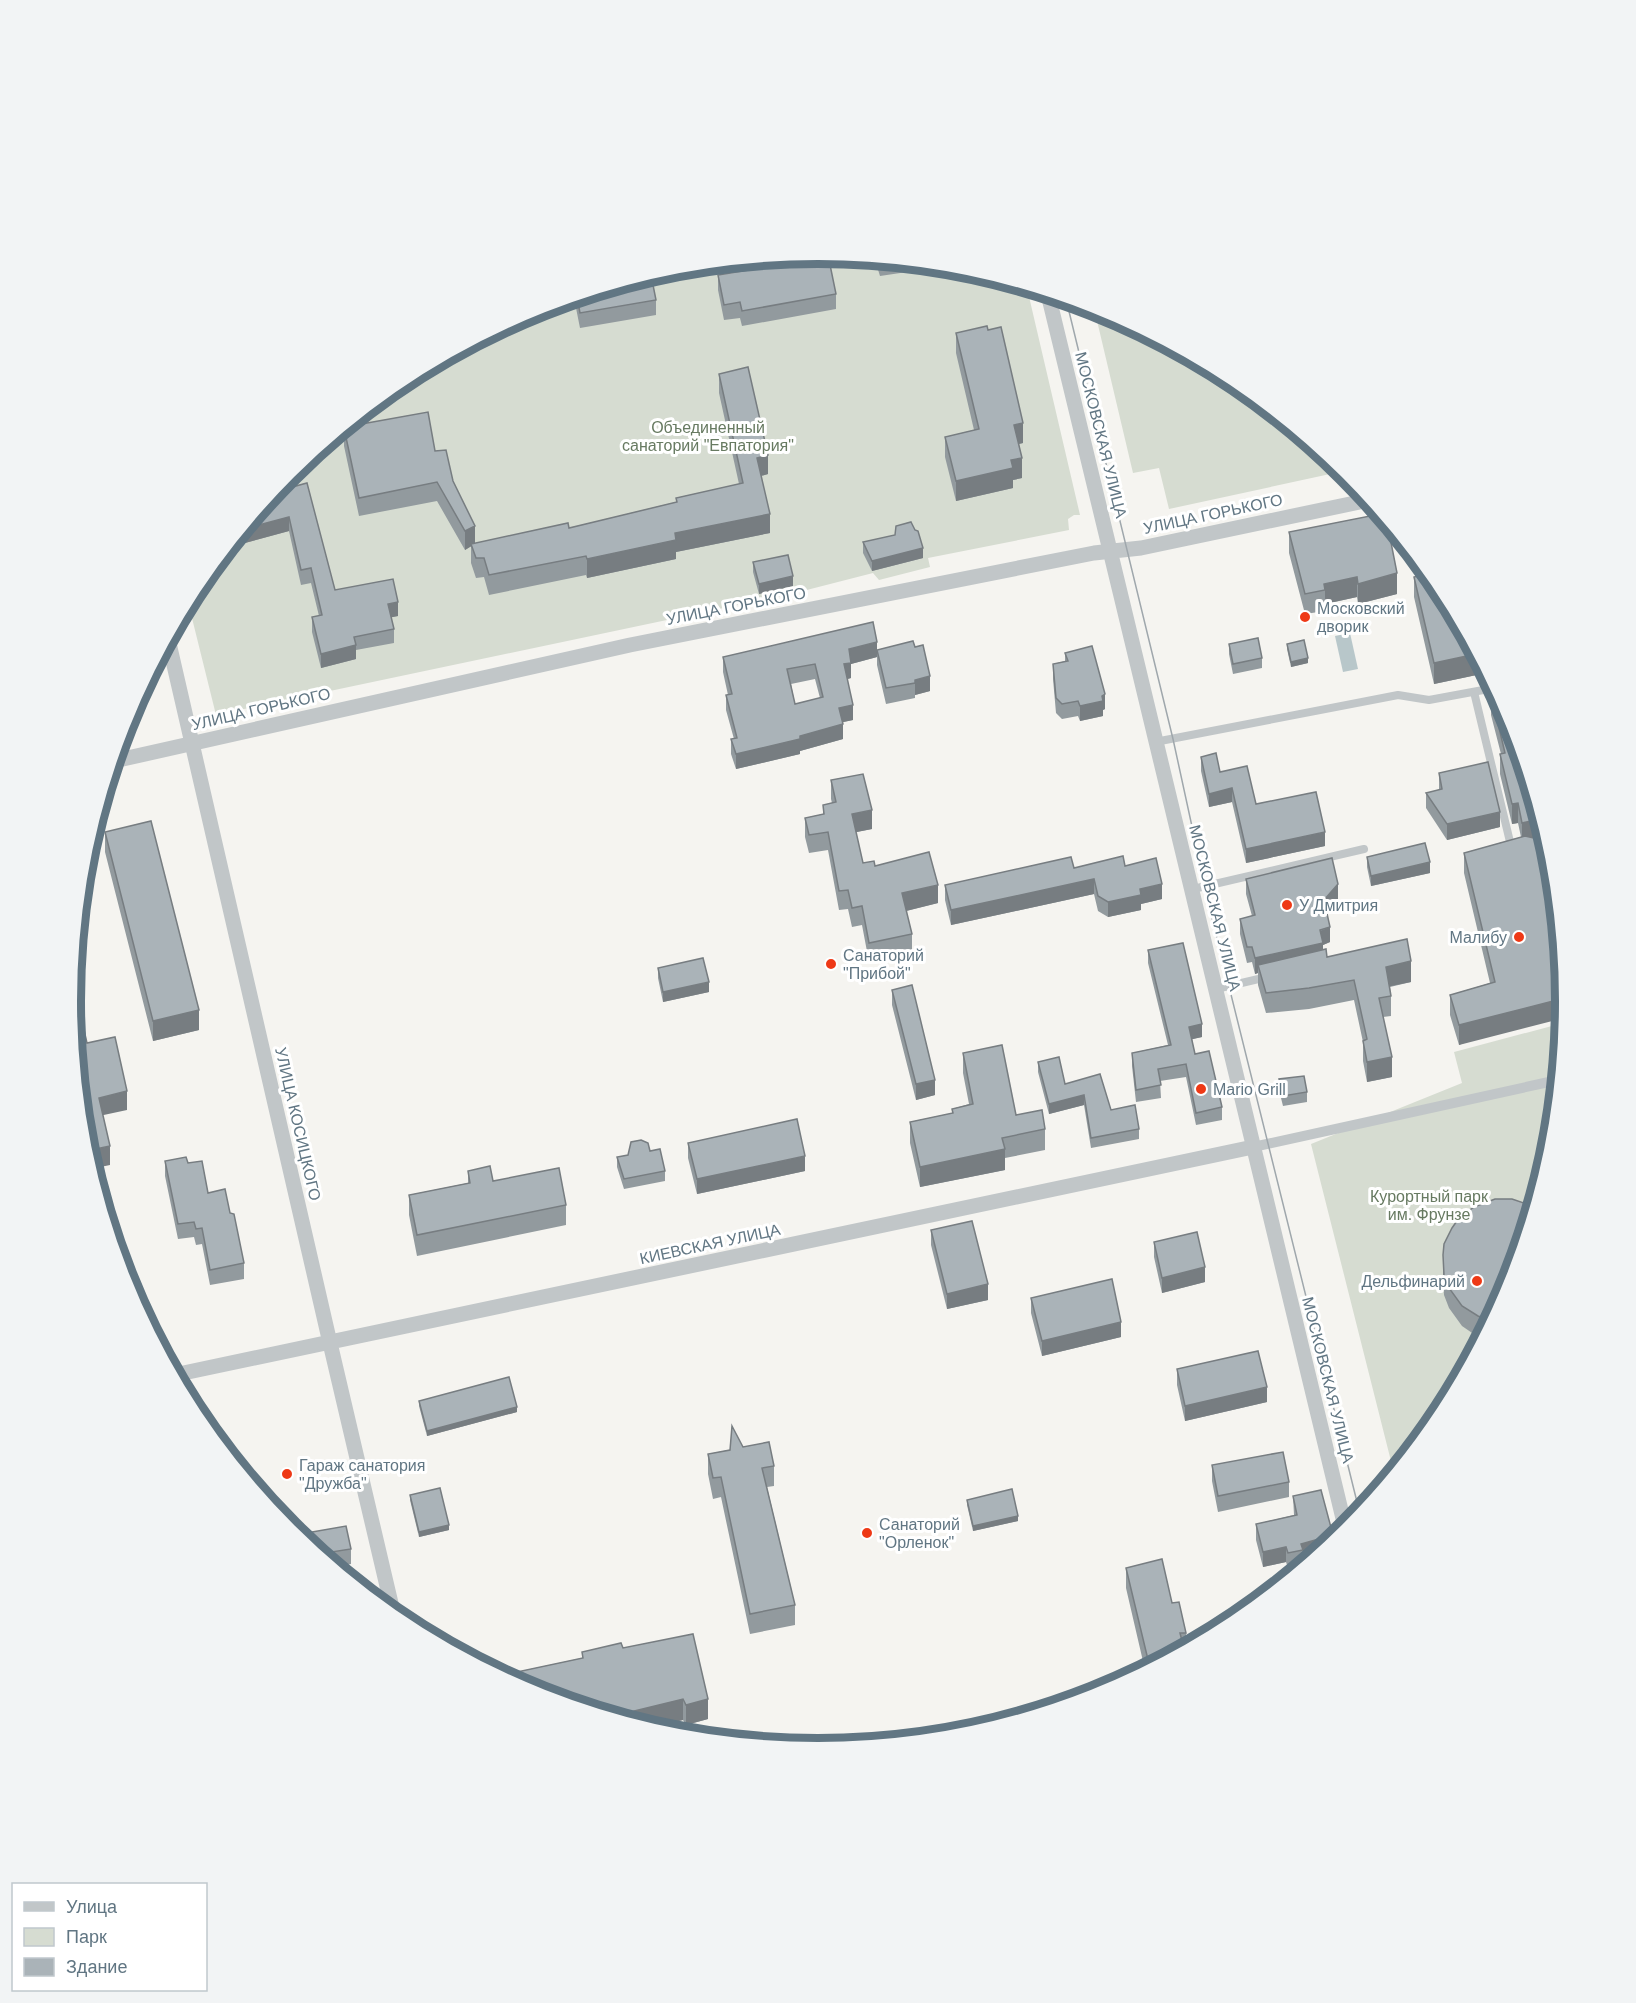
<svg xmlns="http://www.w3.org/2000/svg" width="1636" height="2003" font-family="Helvetica,sans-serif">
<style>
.green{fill:#d6dcd1}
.water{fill:#b8c7ca}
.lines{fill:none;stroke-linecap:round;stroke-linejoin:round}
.service{stroke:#c1c6c8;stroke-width:8}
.pedestrian{stroke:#c1c6c8;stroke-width:10}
.minor{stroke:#c1c6c8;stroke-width:15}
.tram{stroke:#9fa7ac;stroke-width:1.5}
.wall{fill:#929a9e;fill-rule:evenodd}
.shaded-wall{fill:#777d81}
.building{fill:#aab3b8;stroke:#777d81;stroke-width:1.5;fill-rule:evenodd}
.poi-dot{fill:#ee3916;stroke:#fff;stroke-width:2}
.labels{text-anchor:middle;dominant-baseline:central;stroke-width:6;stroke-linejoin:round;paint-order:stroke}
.park-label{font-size:16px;fill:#677a61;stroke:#fff}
.street-label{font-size:16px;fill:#617683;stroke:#fff}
.poi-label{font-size:16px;fill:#617683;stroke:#fff;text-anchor:start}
.rim{fill:none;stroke:#617683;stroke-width:8}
</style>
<rect width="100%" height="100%" fill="#f5f4f0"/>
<path class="green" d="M818,254L964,268L1027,288L1080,515H1074L1068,519L1069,530L928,558L930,567L879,580L873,573L795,593L216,715L188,602L197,586L290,473L403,380L532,311L673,268Z
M1094,308L1104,311L1234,380L1344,471L1169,509L1159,468L1133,473Z
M1563,1023L1551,1148L1508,1288L1439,1417L1394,1473L1311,1144L1462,1083L1454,1052Z"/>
<path class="water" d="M1350,633L1358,669L1343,672L1335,636Z"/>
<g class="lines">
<path class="service" d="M1474,692L1511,846L1513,847
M1155,742L1398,695L1429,700L1494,688
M1193,889L1364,849
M1216,989L1267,977"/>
<path class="pedestrian" d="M1253,1147L1558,1080"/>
<path class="minor" d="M1048,294C1148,706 1246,1118 1346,1531
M168,639L330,1343L394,1616
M114,761L630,645L1094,553L1141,548L1369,500
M174,1375L1253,1147"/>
<path class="tram" d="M1066,299L1173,739L1211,914L1360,1514"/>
</g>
<path class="wall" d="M809,260L836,294V309L742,326L740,318L724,320L718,290V275Z
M875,260L931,265L907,272L880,276Z
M651,275L656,300V315L580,328L574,298Z
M956,333L1023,443L1019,444L1022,478L1013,480V488L956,501L945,457V437L974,430L956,353Z
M719,374L768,474L761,476L770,533L676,552V559L587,578L586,575L489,595L484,577L476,578L471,563V546L465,550L437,501L359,516L344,446V429L435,451L453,481L475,544L569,528L676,502V498L739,484L719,393Z
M274,492L335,590L398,616L391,617L394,629V643L356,650V659L321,668L312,632V617L319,616L311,583L301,585L289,531L234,546L233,542Z
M1289,532L1397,594L1358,604L1357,597L1325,604V611L1305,614L1289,553Z
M895,535L923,558L872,571L863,553V542Z
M753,562L793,586L759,594L753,572Z
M1414,577L1440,586L1486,673L1434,684L1414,597Z
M1229,644L1262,658V668L1233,674L1229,654Z
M1287,644L1308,663L1291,667L1287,649Z
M877,650L930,691L915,695V698L886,704L877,665Z
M1065,653L1105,709L1103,710V716L1080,721L1078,716L1062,719L1056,713L1053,679V664L1065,661Z
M723,657H877L851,664V678L847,679L853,720L843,722V739L800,751V754L736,769L731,754V739H734L726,710V695H728L723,672ZM815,679L820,698L795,704L791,684Z
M1491,694L1509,716L1546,838L1539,839L1565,1002L1459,1045L1450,1015V995L1490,983L1464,873V853L1521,837L1518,823L1512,824L1500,774V754H1501L1491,715Z
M1201,757L1220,772L1256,804L1325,846L1246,863L1232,802L1209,807L1201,771Z
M1439,773L1500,827L1447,840L1426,808V793L1439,790Z
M831,780L872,829L856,832L863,863L875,866L938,903L906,911L912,934V953L869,962L862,925L852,927L848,909L839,910L828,850L809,853L805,837V818L823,814V805L832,803L831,799Z
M105,832L199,1030L153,1041L105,852Z
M1367,857L1430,873L1371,886L1367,867Z
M1125,866L1162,899L1141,904V910L1108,917L1098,911L1094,894L951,925L945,900V885L1074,868Z
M1246,879L1338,899L1327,912L1330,942L1323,945V950L1327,957L1411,982L1390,987L1391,996V1016L1383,1017L1392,1077L1367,1082L1363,1061V1042L1354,1000L1309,1009L1266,1013L1258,985V973L1255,974L1252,962L1247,963L1240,934V919L1252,916L1246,894Z
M1148,950L1202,1037L1192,1039L1195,1054L1222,1107V1120L1196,1125L1186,1077L1160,1081L1161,1098L1136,1102L1132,1066V1053L1168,1045L1148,963Z
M658,968L709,992L663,1002L658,978Z
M892,990L935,1095L916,1100L892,1005Z
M963,1053L1016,1115L1045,1129V1150L1005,1158V1170L920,1187L910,1143V1122L952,1113V1109L969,1104L963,1073Z
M1038,1062L1065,1084L1111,1110L1139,1129V1139L1091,1148L1084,1105L1049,1114L1038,1072Z
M1279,1079L1307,1092V1102L1283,1106L1279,1090Z
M688,1143L805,1171L697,1194L688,1158Z
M617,1157L665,1171V1181L624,1189L617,1167Z
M165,1161L188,1163L208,1193L230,1213L244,1263V1279L210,1285L202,1244L196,1245L194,1237L178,1239L165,1176Z
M468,1171L493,1181L566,1205V1225L417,1256L409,1215V1195L468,1183Z
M931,1230L988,1300L947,1309L931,1245Z
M1154,1242L1205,1282L1162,1293L1154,1257Z
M1443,1255L1508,1288L1482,1338L1478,1337L1462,1326L1449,1308L1444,1295L1443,1275Z
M1031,1298L1121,1337L1042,1356L1031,1313Z
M1177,1369L1267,1402L1185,1421L1177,1385Z
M419,1401L517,1412L427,1436L419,1406Z
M743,1447L774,1466V1486L767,1487L795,1605V1625L750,1634L721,1497L713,1499L708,1474V1454Z
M1212,1465L1289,1482V1497L1218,1512L1212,1481Z
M410,1495L449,1530L419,1537L410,1500Z
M1293,1496L1333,1542L1316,1555L1303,1559V1565L1288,1568L1286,1562L1263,1567L1256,1540V1524L1294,1515Z
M967,1500L1018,1521L973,1531L967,1505Z
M295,1535L351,1549V1564L334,1567Z
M1126,1568L1172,1603L1186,1633V1648L1145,1670L1126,1588Z
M623,1648L708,1719L686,1725L683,1720L649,1728L532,1692L512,1681V1673L582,1658V1652Z"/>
<path class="shaded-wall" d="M907,263L931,265L907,272Z
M1023,423V443L1014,445V425Z
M768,455V474L757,477V458Z
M1022,458V478L1013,480V488L956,501V481L1011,460Z
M770,514V533L676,552V559L587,578V559L675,533Z
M289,517V531L234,546V541L244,529Z
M475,526V544L465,550V531Z
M923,548V558L872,571V561Z
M1397,573V594L1358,604V584Z
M793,576V586L759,594V584Z
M1357,577V597L1325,604V590L1324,584Z
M398,602V616L388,618V604Z
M877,642V657L851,664V678L844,680V664L849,649Z
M356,645V659L321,668V654Z
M1476,654L1486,673L1434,684V663Z
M1308,658V663L1291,667V662Z
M930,676V691L915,695V680Z
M1105,694V709L1103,710V716L1080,721V706Z
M853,705V720L839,723V708Z
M843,724V739L800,751V754L736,769V754Z
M1232,788V802L1209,807V794Z
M1518,803V823L1512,824V804Z
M872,810V829L852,833V814Z
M1500,812V827L1447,840V824Z
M1540,819L1546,838L1522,843V823Z
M1325,832V846L1246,863V849Z
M1430,862V873L1371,886V876Z
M1094,879V894L951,925V910Z
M1162,884V899L1141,904V910L1108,917V902L1140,889Z
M1338,884V899L1324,915V900Z
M938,885V903L902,912V893Z
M1330,927V942L1323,945V958L1258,965V973L1255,974V958Z
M1411,961V982L1386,987V967Z
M709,982V992L663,1002V992Z
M1565,998L1564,1018L1459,1045V1025Z
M199,1010V1030L153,1041V1021Z
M1202,1024V1037L1189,1040V1027Z
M1392,1057V1077L1367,1082V1062Z
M935,1080V1095L916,1100V1084Z
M127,1091V1110L99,1116V1098Z
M1084,1095V1105L1049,1114V1104Z
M110,1146V1165L91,1169L86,1151Z
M1005,1149V1170L920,1187V1167Z
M805,1156V1171L697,1194V1179Z
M1205,1267V1282L1162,1293V1278Z
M988,1284V1300L947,1309V1294Z
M1121,1322V1337L1042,1356V1341Z
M1267,1387V1402L1185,1421V1406Z
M517,1407V1412L427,1436V1431Z
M1018,1516V1521L973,1531V1526Z
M449,1525V1530L419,1537V1532Z
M1333,1535V1542L1316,1555L1303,1559V1550L1301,1544Z
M1286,1547V1562L1263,1567V1552Z
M683,1699V1720L649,1728L618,1718L634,1711Z
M708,1699V1719L686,1725V1705Z"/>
<path class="building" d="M818,254L828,255L836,294L742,311L740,302L724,305L718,275L809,260V255Z
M651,275L656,300L580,313L577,297Z
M987,326L988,330L1001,327L1023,423L1014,425L1022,458L1011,460L1013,468L956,481L945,437L979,429L956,333Z
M748,367L768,455L757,458L770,514L675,533L676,540L587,559L586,556L489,575L484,558H476L471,544L568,523L569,528L677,502L676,498L743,483L719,374Z
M428,412L435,451L446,450L453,481L475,526L465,531L437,482L359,498L344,428L345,427Z
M307,483L335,590L393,579L398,602L388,604L394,629L354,637L356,645L321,654L312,617L322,615L311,568L301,570L289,517L244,529L274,492Z
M1380,514L1387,522L1397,573L1358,584L1357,577L1324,584L1325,590L1305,594L1289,532Z
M911,522L915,530L918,531L923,548L872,561L863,542L895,535L896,526Z
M788,555L793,576L759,584L753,562Z
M1429,573L1440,586L1476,654L1434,663L1414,577Z
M873,622L877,642L849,649L851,663L844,664L853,705L839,708L843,724L800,736V739L736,754L731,739L737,738L726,695L732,694L723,657ZM815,664L823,697L795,704L787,669Z
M1258,638L1262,658L1233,664L1229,644Z
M1304,640L1308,658L1291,662L1287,644Z
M913,641L915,647L923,645L930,676L915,680V683L886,688L877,650Z
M1092,646L1105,694L1102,696L1103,701L1080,706L1078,701L1062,704L1056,698L1053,664L1068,661L1065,653Z
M1497,693L1509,716L1540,819L1522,823L1518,803L1512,804L1500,754L1505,753L1491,694Z
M1216,753L1220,772L1247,766L1256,804L1316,792L1325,832L1246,849L1232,788L1209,794L1201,757Z
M1488,762L1500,812L1447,824L1426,793L1442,789L1439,773Z
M863,774L872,810L852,814L863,863L874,861L875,866L929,852L938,885L902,893L912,934L869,943L862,906L852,908L848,890L839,891L828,832L809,835L805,818L824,814L823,805L836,802L831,780Z
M151,821L199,1010L153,1021L105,832Z
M1525,836L1547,841L1551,856L1565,998L1459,1025L1450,995L1495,982L1464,853Z
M1425,843L1430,862L1371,876L1367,857Z
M1123,856L1125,866L1156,858L1162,884L1140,889L1141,895L1108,902L1098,896L1094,879L951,910L945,885L1071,857L1074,868Z
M1332,858L1338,884L1324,900L1330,927L1320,930L1323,943L1255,958L1252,947H1247L1240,919L1255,915L1246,879Z
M1407,939L1411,961L1386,967L1391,996L1379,998L1392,1057L1367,1062L1363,1041L1367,1039L1354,980L1309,988L1266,993L1258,965L1326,949L1327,957Z
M1183,943L1202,1024L1189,1027L1195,1054L1209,1051L1222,1107L1196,1113L1186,1064L1158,1069L1161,1085L1136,1090L1132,1053L1171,1045L1148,950Z
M703,958L709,982L663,992L658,968Z
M912,985L935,1080L916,1084L892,990Z
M76,995L87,1043L115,1037L127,1091L99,1098L110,1146L86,1151L85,1147L70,1001L71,996Z
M1002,1045L1016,1115L1042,1110L1045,1129L1002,1138L1005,1149L920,1167L910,1122L953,1113L952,1109L973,1104L963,1053Z
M1059,1057L1065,1084L1100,1074L1111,1110L1135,1105L1139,1129L1091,1138L1084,1095L1049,1104L1038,1062Z
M1304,1076L1307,1092L1283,1096L1279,1079Z
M797,1119L805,1156L697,1179L688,1143Z
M641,1140L648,1143L650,1151L660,1149L665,1171L624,1179L617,1157L628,1155L631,1142Z
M186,1157L188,1163L202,1161L208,1193L225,1189L230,1213L234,1214L244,1263L210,1270L202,1228L196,1229L194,1222L178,1224L165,1161Z
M490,1166L493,1181L559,1168L566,1205L417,1235L409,1195L470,1183L468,1171Z
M1495,1199H1512L1533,1206L1508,1288L1491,1321L1478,1316L1462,1306L1449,1288L1444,1275L1443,1255L1444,1244L1452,1228L1459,1218L1474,1207Z
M972,1221L988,1284L947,1294L931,1230Z
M1197,1232L1205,1267L1162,1278L1154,1242Z
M1112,1279L1121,1322L1042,1341L1031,1298Z
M1258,1351L1267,1387L1185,1406L1177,1369Z
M509,1377L517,1407L427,1431L419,1401Z
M190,1391L194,1407H191L183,1392Z
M732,1426L743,1447L769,1442L774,1466L762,1468L795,1605L750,1614L721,1477L713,1478L708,1454L730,1450Z
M1283,1452L1289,1482L1218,1496L1212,1465Z
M440,1488L449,1525L419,1532L410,1495Z
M1012,1489L1018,1516L973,1526L967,1500Z
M1321,1490L1333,1535L1301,1544L1303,1550L1288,1553L1286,1547L1263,1552L1256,1524L1297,1515L1293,1496Z
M346,1526L351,1549L319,1554L295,1535Z
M1162,1559L1172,1603L1179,1602L1186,1633H1180L1184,1649L1150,1668L1126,1568Z
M693,1634L708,1699L686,1705L683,1699L634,1711L635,1714L618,1718L532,1692L514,1683L512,1673L583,1658L582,1652L621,1643L623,1648Z"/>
<g class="poi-dot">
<circle cx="1305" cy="617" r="6"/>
<circle cx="1287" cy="905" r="6"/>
<circle cx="1519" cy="937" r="6"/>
<circle cx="831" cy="964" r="6"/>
<circle cx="1201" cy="1089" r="6"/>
<circle cx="1477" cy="1281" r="6"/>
<circle cx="287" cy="1474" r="6"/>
<circle cx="867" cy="1533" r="6"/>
</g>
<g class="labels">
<g class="park-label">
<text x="708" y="427">Объединенный<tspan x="708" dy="18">санаторий "Евпатория"</tspan></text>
<text x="1429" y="1196">Курортный парк<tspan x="1429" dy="18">им. Фрунзе</tspan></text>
</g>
<g class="street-label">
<text transform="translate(1101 435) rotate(76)">МОСКОВСКАЯ УЛИЦА</text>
<text transform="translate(1213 514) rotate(-12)">УЛИЦА ГОРЬКОГО</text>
<text transform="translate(736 606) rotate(-11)">УЛИЦА ГОРЬКОГО</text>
<text transform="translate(261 709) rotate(-13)">УЛИЦА ГОРЬКОГО</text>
<text transform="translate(1215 908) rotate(76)">МОСКОВСКАЯ УЛИЦА</text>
<text transform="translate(298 1124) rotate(77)">УЛИЦА КОСИЦКОГО</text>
<text transform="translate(710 1244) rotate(-12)">КИЕВСКАЯ УЛИЦА</text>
<text transform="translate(1328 1380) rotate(76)">МОСКОВСКАЯ УЛИЦА</text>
</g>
<g class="poi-label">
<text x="1317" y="608">Московский<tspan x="1317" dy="18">дворик</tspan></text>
<text x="1299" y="905">У Дмитрия</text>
<text x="1507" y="937" text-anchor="end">Малибу</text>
<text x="843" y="955">Санаторий<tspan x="843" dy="18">"Прибой"</tspan></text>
<text x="1213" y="1089">Mario Grill</text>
<text x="1465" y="1281" text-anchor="end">Дельфинарий</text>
<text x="299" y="1465">Гараж санатория<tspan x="299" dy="18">"Дружба"</tspan></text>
<text x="879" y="1524">Санаторий<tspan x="879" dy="18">"Орленок"</tspan></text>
</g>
</g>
<path d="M0 0H1636V2003H0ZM81 1001a737 737 0 1 1 1474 0a737 737 0 1 1-1474 0Z" fill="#f2f4f5" fill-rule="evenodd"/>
<path class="rim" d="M81 1001a737 737 0 1 1 1474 0a737 737 0 1 1-1474 0Z"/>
<rect x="12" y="1883" width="195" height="108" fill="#ffffff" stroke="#c0c8cd" stroke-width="1.5"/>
<rect x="24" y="1902" width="30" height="9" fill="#c1c6c8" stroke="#c0c8cd" stroke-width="1.5"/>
<text x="66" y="1913" font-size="18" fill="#617683">Улица</text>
<rect x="24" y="1928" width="30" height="18" fill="#d6dcd1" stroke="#c0c8cd" stroke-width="1.5"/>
<text x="66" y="1943" font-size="18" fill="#617683">Парк</text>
<rect x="24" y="1958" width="30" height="18" fill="#aab3b8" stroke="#c0c8cd" stroke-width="1.5"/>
<text x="66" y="1973" font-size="18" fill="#617683">Здание</text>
</svg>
